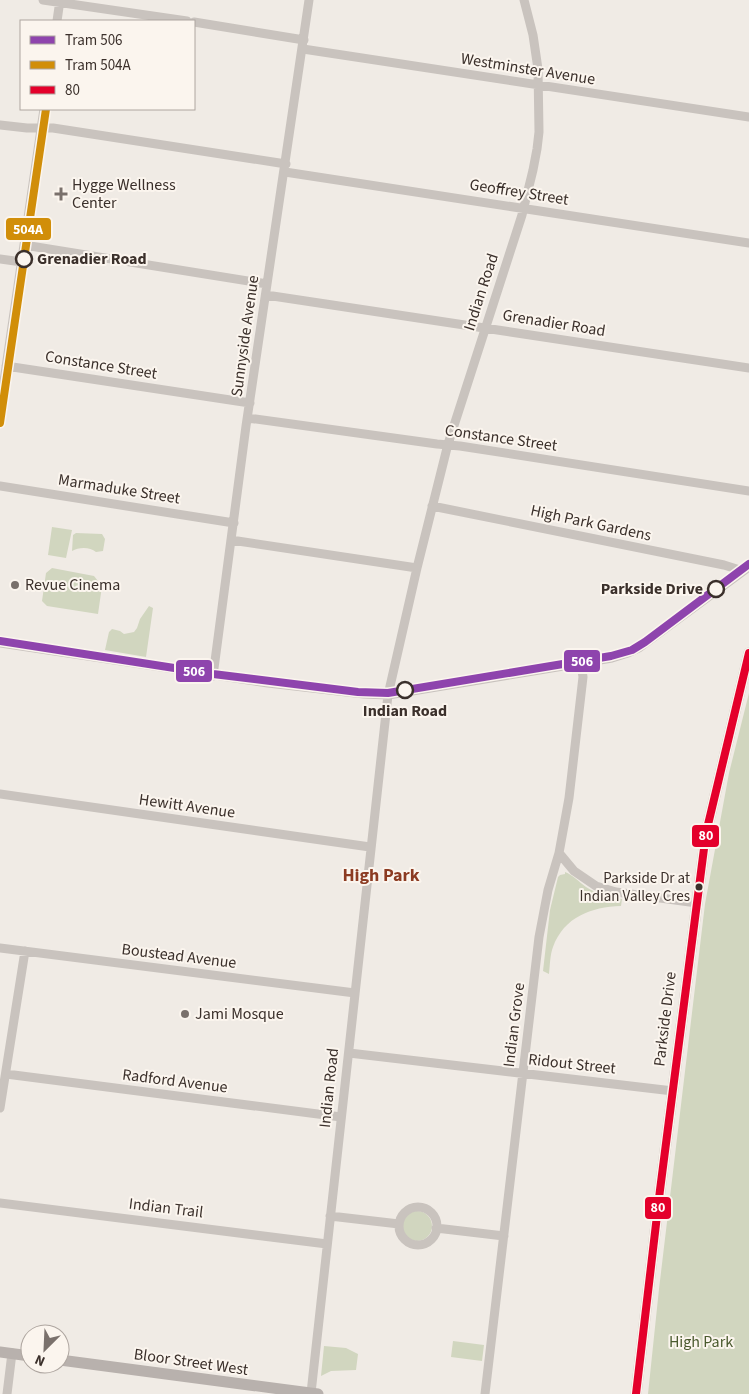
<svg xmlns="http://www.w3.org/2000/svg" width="749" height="1394" font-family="'Source Sans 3',sans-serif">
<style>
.green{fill:#d1d6bf}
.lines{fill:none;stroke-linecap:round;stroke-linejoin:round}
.minor{stroke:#c9c3be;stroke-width:9}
.major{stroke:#b8b1ad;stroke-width:11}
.bus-1-casing{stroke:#fbf5ee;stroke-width:11}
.bus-1{stroke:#e4002b;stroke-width:8}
.tram-1-casing{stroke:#fbf5ee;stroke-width:11}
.tram-2-casing{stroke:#fbf5ee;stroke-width:11}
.tram-1{stroke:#8e44ad;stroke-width:8}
.tram-2{stroke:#d18e09;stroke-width:8}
.poi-dot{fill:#7a716c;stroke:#fbf5ee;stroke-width:2}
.stop-dot{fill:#fbf5ee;stroke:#3b302b;stroke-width:2.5}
.bus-dot{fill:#3b302b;stroke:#fbf5ee;stroke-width:2}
.labels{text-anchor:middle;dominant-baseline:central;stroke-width:4;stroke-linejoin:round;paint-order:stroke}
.bus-label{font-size:15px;fill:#3b302b;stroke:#fbf5ee;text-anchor:end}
.street-label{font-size:16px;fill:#3b302b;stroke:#fbf5ee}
.poi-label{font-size:16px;fill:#3b302b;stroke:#fbf5ee;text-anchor:start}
.stop-label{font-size:16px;font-weight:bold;fill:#3b302b;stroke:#fbf5ee;text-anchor:start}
.park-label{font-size:16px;fill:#4a5a2e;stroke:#fbf5ee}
.neighbourhood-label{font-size:18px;font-weight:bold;fill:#8c3b22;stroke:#fbf5ee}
.line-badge{stroke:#fbf5ee;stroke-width:2}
.badge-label{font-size:14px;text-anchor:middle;font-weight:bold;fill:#fff}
</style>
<rect width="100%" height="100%" fill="#f0ebe5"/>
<path class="green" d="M52,527L72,530L66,558L48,555Z
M76,533L102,534L105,539L103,551L96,552C90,547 79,547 72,551L73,535Z
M52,568L94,576L102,586L98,614L47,606L42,601L46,573Z
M149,606L153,608L146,657L105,650L109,632L112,629L120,631L124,634L134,632L137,628L140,619Z
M749,693V1394H648L659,1289L705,904L729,773Z
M565,872C573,875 579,882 586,887C597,894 609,896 622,899L621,906C591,907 564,917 553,947C550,955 550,965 549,974L543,971L550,910L558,877L560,875L565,874Z
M402 1226a15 15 0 1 1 30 0a15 15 0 1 1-30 0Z
M453,1341L484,1345L482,1361L451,1357Z
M324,1346L346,1348L358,1354L356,1370L331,1371L321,1376Z"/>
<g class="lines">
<path class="minor" d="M43,0L187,21
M57,21L60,0
M194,22L304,40
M303,49L749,117
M0,125L27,128H53L286,164
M285,172L749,243
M24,245L267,284
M0,259L22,262
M266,295L749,368
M6,366L250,403
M0,408L44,109
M248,418L437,444L460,446L749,491
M0,486L234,523
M432,506L724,565L743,571
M231,540L417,568
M0,643L268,683L364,694L388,695L612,658L628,653L639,648L749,567
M213,676L246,426L309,0
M0,794L370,847
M559,853L574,871L596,886L616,892L697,903
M0,948L355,993
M349,1053L673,1091
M6,1074L341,1117
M0,1108L25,951
M0,1203L327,1244
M399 1226a19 19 0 1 1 38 0a19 19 0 1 1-38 0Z
M330,1216L399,1224
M436,1228L504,1236
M311,1393L388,695L417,568L448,444L522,215L533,170L537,149L539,132L538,69L533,35L524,0
M7,1394L12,1353
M485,1394L539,937L548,890L559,853L569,798L583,677L581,663"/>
<path class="major" d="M0,1352L30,1356
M60,1360L318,1394
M636,1394L660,1190L706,833L749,653"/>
<defs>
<path id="bus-1" d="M636,1394L660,1190L706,833L749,653"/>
</defs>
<use href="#bus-1" class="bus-1-casing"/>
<use href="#bus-1" class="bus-1"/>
<defs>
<path id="tram-1" d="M0,641L213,674L358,692L388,693L611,656L632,650L645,642L749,564"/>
<path id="tram-2" d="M0,423L46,109"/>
</defs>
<use href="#tram-1" class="tram-1-casing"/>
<use href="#tram-2" class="tram-2-casing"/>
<use href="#tram-1" class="tram-1"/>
<use href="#tram-2" class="tram-2"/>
</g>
<g class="poi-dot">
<path d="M58.5 186.5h5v5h5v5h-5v5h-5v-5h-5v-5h5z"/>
<circle cx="15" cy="585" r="5"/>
<circle cx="185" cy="1014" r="5"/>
</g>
<g class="stop-dot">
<circle cx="24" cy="259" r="8"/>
<circle cx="716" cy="589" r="8"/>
<circle cx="405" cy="690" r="8"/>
</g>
<circle class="bus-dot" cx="699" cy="887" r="4.5"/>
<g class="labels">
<g class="bus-label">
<text x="690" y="878">Parkside Dr at<tspan x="690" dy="18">Indian Valley Cres</tspan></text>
</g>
<g class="street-label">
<text transform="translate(528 69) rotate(9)">Westminster Avenue</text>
<text transform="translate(519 192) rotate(9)">Geoffrey Street</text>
<text transform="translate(481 292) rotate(-72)">Indian Road</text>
<text transform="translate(554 323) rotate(9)">Grenadier Road</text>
<text transform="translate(245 336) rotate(-82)">Sunnyside Avenue</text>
<text transform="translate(101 365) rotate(9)">Constance Street</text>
<text transform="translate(501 438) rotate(8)">Constance Street</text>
<text transform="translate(119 489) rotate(9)">Marmaduke Street</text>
<text transform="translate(591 523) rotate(12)">High Park Gardens</text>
<text transform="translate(187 806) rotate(8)">Hewitt Avenue</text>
<text transform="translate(179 956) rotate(7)">Boustead Avenue</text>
<text transform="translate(665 1019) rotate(-83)">Parkside Drive</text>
<text transform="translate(514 1025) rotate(-83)">Indian Grove</text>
<text transform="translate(572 1064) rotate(6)">Ridout Street</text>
<text transform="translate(175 1081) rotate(7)">Radford Avenue</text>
<text transform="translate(329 1088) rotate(-84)">Indian Road</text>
<text transform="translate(166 1208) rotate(7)">Indian Trail</text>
<text transform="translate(191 1362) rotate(8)">Bloor Street West</text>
</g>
<g class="poi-label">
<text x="72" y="185">Hygge Wellness<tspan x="72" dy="18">Center</tspan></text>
<text x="25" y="585">Revue Cinema</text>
<text x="195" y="1014">Jami Mosque</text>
</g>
<g class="stop-label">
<text x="37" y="259">Grenadier Road</text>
<text x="703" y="589" text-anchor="end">Parkside Drive</text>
<text x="405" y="711" text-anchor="middle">Indian Road</text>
</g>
<g class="park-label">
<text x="701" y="1342">High Park</text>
</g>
<g class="neighbourhood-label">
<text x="381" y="875">High Park</text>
</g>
</g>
<g class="line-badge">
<rect x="5" y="217" width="47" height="24" rx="5" fill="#d18e09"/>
<rect x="563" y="649" width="38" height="24" rx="5" fill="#8e44ad"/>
<rect x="175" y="659" width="38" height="24" rx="5" fill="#8e44ad"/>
<rect x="691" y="824" width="29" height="24" rx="5" fill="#e4002b"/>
<rect x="644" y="1196" width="28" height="24" rx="5" fill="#e4002b"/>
</g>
<g class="badge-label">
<text x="28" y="234">504A</text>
<text x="582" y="666">506</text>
<text x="194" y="676">506</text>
<text x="706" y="840">80</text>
<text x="658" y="1212">80</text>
</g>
<rect x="20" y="20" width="175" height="90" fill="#fbf5ee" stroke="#aea6a0"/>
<rect x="30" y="36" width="25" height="8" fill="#8e44ad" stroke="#aea6a0"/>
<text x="65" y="45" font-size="15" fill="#3b302b">Tram 506</text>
<rect x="30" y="61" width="25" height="8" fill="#d18e09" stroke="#aea6a0"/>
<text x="65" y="70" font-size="15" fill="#3b302b">Tram 504A</text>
<rect x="30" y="86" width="25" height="8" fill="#e4002b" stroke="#aea6a0"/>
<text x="65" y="95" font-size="15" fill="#3b302b">80</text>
<g transform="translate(45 1349) rotate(204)"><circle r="24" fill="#fbf5ee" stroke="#aea6a0"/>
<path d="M0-4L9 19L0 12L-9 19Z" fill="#7a716c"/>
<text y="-8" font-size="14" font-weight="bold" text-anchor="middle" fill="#3b302b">N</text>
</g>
</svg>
